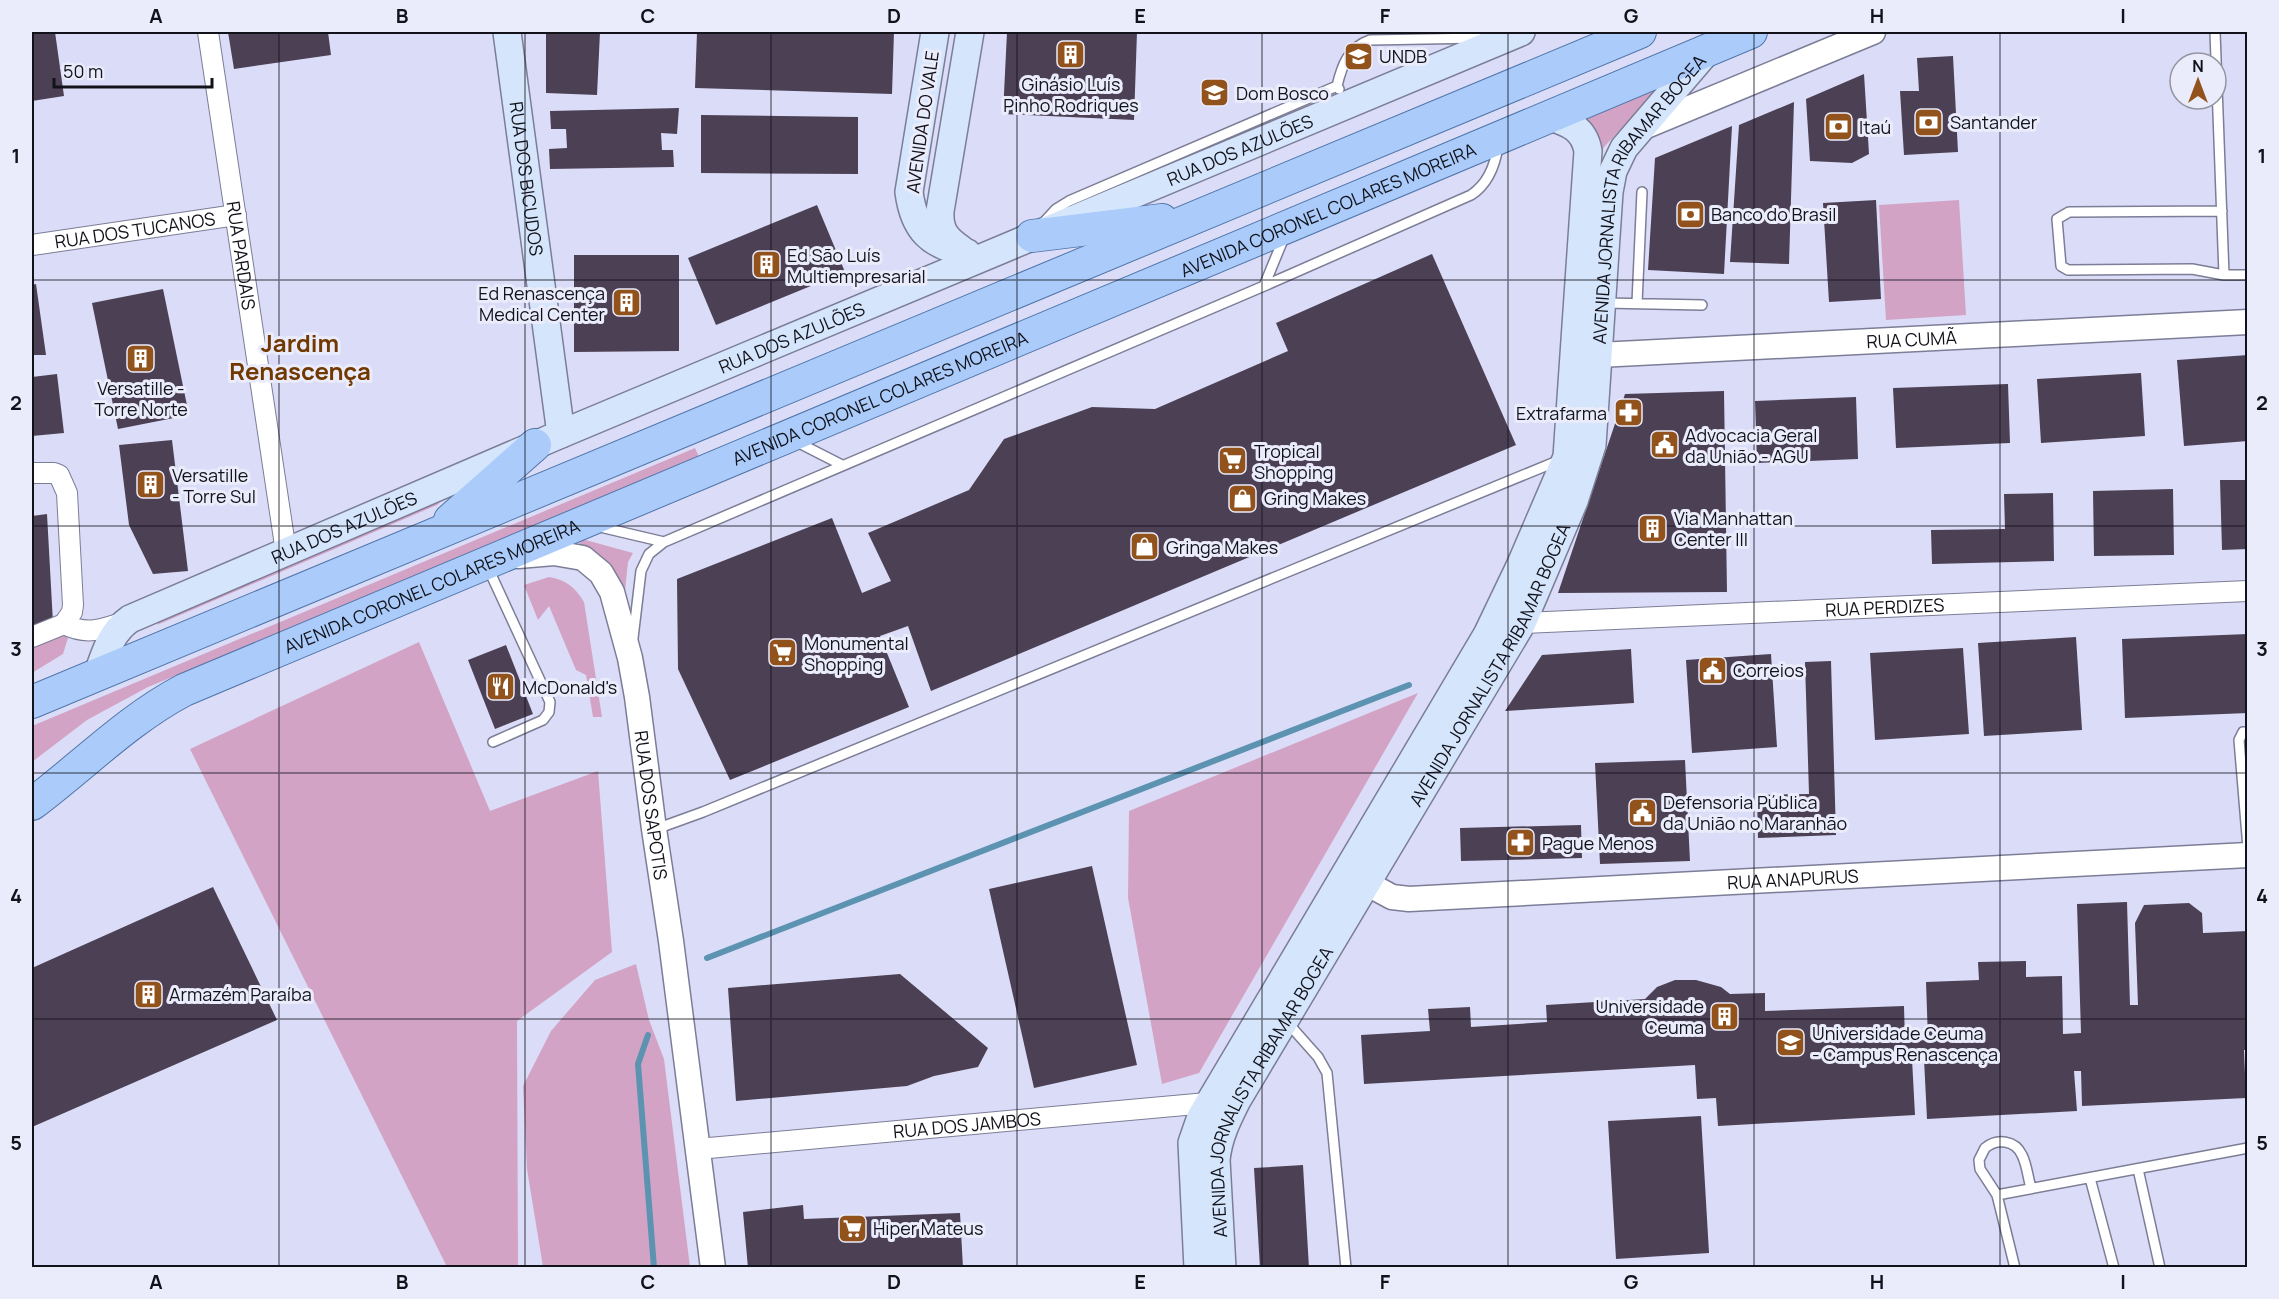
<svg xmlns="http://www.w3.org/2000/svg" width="2279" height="1299" font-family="Manrope,sans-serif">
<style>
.green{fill:#d3a3c5}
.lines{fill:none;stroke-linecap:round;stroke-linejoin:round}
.stream{stroke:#5c93b0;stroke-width:6}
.building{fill:#4c4055}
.service-casing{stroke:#7c7d96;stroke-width:12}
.minor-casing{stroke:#7c7d96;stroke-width:22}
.tertiary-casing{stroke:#7c7d96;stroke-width:27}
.secondary-casing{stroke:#7c7d96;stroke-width:30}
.primary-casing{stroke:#5175a9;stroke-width:34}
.service{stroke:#fff;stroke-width:9}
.minor{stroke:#fff;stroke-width:20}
.tertiary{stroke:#fff;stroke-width:24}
.secondary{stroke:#d5e6fc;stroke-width:27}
.primary{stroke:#abccfa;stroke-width:32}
.grid{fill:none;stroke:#12121b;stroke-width:1.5;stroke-opacity:0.55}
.labels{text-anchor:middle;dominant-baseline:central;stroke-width:6;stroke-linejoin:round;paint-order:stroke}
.poi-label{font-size:18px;fill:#12121b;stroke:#eaebfb;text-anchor:start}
.street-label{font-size:18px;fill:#12121b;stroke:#eaebfb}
.district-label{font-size:24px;font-weight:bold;fill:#713800;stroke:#eaebfb}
.neatline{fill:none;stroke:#12121b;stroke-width:2}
.grid-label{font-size:20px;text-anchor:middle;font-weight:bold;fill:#12121b}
</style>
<rect width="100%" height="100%" fill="#dbddf8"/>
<path class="green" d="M1667,79L1604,147L1597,166L1581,117Z
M1959,200L1966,315L1886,320L1879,205Z
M695,448L700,459L148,687L87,720L32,762V726Z
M455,488L437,505L157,625L166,613Z
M582,539L633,553L628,562L624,601L578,546Z
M549,577C566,580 575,587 584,602L602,717H593L586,675L576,670L549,606L538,620L524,585Z
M63,633L68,638L63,654L32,673V639Z
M419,642L490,811L598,771L612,952L517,1021L518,1267H447L190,749Z
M1418,693L1199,1073L1162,1084L1128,898L1129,811Z
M636,964L649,1020L664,1059L690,1267H543L527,1169L523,1086L551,1031L595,980Z"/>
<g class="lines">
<path class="stream" d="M707,958L1409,685
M648,1035L638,1064L654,1268"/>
</g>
<path class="building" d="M32,32H55L64,96L32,101Z
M228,32H328L331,55L234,69Z
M546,32H600L597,95L546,93Z
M697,32H894L892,94L695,88Z
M1007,32H1137L1134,120L1003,114Z
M1953,56L1958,152L1904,155L1900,91H1919L1917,58Z
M1864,74L1869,154L1852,163L1810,161L1806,99Z
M1794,102L1789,264L1730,262L1739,125Z
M679,108L677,134L661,133L662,150H673L674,167L550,169L549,149L567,148L566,129H551L550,111Z
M701,115L858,117V174L701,173Z
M1732,126L1724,274L1648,270L1655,158Z
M1876,200L1881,299L1829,302L1823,203Z
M817,205L845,272L716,325L688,258Z
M1432,254L1516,445L931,691L908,626L880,636L909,707L730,780L678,669L677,579L832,518L862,593L891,581L868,533L969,490L1004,439L1092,407L1155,409L1288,351L1276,323Z
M574,255H679V351L574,352Z
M36,284L46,355H32V285Z
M163,289L189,415L118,429L92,303Z
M2248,355V441L2184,446L2177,360Z
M2141,373L2145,436L2041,443L2037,379Z
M57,374L64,433L32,436V377Z
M2008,384L2010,443L1896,448L1893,388Z
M1724,391L1727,592L1558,593L1625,394Z
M1856,397L1858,459L1757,463L1755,401Z
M172,440L188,571L153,574L129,525L119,445Z
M2220,480H2248V549L2222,550Z
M2173,489L2174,555L2094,556L2093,491Z
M2053,493L2054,561L1932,564L1931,530L2005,529L2004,494Z
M47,514L53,623L32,632V516Z
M2248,634V713L2125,718L2122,639Z
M2076,637L2082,730L1984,736L1978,643Z
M506,645L533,714L495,729L468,660Z
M1963,648L1969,734L1875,740L1870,653Z
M1631,649L1634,703L1505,711L1542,655Z
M1771,654L1777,747L1692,753L1686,660Z
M1831,661L1836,835L1758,838L1757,795L1809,794L1805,662Z
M1685,760L1690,861L1600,864L1595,763Z
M1581,825L1582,858L1461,861L1460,828Z
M1092,866L1137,1065L1034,1088L989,889Z
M213,887L277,1020L32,1127V968Z
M2127,902L2130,1005H2138L2135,923L2144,905L2189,903L2202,913L2203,933L2248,931V1050H2244L2246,1098L2082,1106L2081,1071H2074L2077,1111L1927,1119L1924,1059H1912L1915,1115L1718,1126L1716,1098L1697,1099L1695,1065L1364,1084L1361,1035L1430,1031L1428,1009L1470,1007L1471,1027L1547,1022L1546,1005L1645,999L1657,987L1675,980H1696L1721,987L1730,994L1765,993V1011L1904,1006L1905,1041L1928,1040L1926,982L1979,980L1978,962L2026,961V977L2062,976L2063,1034L2081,1033L2077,904Z
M900,974L988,1048L978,1067L934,1076L907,1086L736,1101L728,988Z
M1701,1116L1709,1253L1616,1259L1608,1121Z
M1303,1165L1309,1268H1260L1254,1168Z
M803,1205L804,1219L960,1213L963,1268H748L743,1212Z"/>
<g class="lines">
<defs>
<path id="service" d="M2215,32L2224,275
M1339,89L1337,86C1342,65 1348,48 1370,40L1481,38
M2222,211L2069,212L2057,219L2061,266L2068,270L2192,269L2224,275H2248
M1044,222L1056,209L1069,201L1337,86
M1264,286L1285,235
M1605,303L1702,305
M1637,303L1642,192
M795,441L842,465
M596,526L664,542
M488,568L550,702L549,712L543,720L493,742
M633,638L641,571L649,554L664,542L1264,286L1471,195C1488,184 1495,166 1498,146
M2248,732H2243L2239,740L2248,848
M656,829L703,812L1560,460
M1286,1021L1318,1057L1327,1073L1346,1268
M2138,1169L2160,1268
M2090,1178L2114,1268
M1997,1195L2248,1148
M2015,1268L1997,1195L1980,1169L1979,1160L1985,1148C1997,1138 2015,1140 2022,1155C2027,1165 2028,1178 2031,1188"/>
<g id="minor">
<path id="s1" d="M208,32L286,552"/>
<path id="s2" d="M32,245L236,215"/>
<path d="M32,473H54L59,475L67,493L73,605L72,612L64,624"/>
<path id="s3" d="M1522,623L2248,591"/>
<path d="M64,624C87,636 104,629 127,621"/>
<path d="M32,637L64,624"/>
<path id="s4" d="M698,1149L1218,1102"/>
</g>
<g id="tertiary">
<path d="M1639,129L1873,32"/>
<path id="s5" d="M1579,356L2248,322"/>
<path id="s6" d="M518,556L554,553L583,558L601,573L612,592L630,658L637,697L654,829L671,941L713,1268"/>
<path id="s7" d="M1351,875L1392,897L1409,899L2248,855"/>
</g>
<g id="secondary">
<path id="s8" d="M507,32L561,434"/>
<path d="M935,32L909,192C914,230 930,245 967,253"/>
<path d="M961,249C945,238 939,230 940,211L970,32"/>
<path id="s9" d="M97,676C105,654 110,633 130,619L561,434L1521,32"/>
<path d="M1198,1268L1192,1143L1201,1117L1487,635L1521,564L1567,457L1588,151C1584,128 1569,123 1548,116"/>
<path id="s10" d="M1222,1268L1216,1160C1218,1138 1227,1120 1237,1100L1522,623L1574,501L1592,445L1609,192L1613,171L1624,148L1708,50"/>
</g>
<g id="primary">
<path d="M1032,236L1162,220"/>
<path d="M450,520L535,445"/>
<path d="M32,702L1640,32"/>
<path id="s11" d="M32,804C83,766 127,720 184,690L1751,32"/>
</g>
</defs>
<use href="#service" class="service-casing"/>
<use href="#minor" class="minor-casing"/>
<use href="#tertiary" class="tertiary-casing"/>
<use href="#secondary" class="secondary-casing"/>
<use href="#primary" class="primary-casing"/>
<use href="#service" class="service"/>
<use href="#minor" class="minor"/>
<use href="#tertiary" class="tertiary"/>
<use href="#secondary" class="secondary"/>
<use href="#primary" class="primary"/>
</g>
<path class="grid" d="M279,32V1268M525,32V1268M771,32V1268M1017,32V1268M1262,32V1268M1508,32V1268M1754,32V1268M2000,32V1268M32,280H2248M32,526H2248M32,773H2248M32,1019H2248"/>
<defs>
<symbol id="building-square" viewBox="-11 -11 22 22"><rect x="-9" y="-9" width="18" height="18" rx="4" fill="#92521c" stroke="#eaebfb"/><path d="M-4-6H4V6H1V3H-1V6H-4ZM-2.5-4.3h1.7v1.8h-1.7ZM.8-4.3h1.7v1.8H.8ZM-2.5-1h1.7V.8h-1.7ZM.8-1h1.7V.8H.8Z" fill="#fff"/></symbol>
<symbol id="university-square" viewBox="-11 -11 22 22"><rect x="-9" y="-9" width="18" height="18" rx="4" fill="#92521c" stroke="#eaebfb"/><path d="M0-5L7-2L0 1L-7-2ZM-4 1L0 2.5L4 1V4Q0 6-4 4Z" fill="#fff"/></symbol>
<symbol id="school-square" viewBox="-11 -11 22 22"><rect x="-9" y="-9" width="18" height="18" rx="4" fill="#92521c" stroke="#eaebfb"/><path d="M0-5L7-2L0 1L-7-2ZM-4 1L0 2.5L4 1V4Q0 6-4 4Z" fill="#fff"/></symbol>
<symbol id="bank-square" viewBox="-11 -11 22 22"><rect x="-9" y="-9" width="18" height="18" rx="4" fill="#92521c" stroke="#eaebfb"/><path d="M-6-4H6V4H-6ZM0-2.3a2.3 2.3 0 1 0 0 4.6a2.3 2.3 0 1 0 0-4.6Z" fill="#fff"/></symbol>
<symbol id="pharmacy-square" viewBox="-11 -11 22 22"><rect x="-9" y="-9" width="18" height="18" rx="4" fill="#92521c" stroke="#eaebfb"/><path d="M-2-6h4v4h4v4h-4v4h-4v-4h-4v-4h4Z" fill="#fff"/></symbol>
<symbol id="civic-square" viewBox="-11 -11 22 22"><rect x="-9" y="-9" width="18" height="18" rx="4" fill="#92521c" stroke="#eaebfb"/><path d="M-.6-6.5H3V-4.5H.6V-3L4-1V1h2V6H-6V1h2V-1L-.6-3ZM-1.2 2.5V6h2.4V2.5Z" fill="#fff"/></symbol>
<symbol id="supermarket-square" viewBox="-11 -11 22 22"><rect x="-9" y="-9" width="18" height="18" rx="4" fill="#92521c" stroke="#eaebfb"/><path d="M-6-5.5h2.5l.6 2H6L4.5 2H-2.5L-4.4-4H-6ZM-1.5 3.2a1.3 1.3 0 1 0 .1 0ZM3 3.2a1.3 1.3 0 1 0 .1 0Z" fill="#fff"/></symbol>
<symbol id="shop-square" viewBox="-11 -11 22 22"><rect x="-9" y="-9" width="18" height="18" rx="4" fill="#92521c" stroke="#eaebfb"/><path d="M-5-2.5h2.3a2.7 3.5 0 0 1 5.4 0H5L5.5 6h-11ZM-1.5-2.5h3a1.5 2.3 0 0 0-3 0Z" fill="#fff"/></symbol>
<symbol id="restaurant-square" viewBox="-11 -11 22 22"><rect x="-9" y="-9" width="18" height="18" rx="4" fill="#92521c" stroke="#eaebfb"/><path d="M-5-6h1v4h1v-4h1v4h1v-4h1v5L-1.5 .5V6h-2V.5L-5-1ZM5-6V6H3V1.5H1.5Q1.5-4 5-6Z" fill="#fff"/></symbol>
</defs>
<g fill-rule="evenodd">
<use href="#building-square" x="1054" y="38" width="33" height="33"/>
<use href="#university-square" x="1342" y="40" width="33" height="33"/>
<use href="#school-square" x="1198" y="76" width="33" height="33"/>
<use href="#bank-square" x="1912" y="106" width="33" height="33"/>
<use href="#bank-square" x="1822" y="110" width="33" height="33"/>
<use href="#bank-square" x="1674" y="198" width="33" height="33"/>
<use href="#building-square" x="750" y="248" width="33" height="33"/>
<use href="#building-square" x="610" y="286" width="33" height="33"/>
<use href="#building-square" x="124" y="342" width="33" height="33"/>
<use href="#pharmacy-square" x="1612" y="396" width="33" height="33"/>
<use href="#civic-square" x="1648" y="428" width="33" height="33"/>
<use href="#supermarket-square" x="1216" y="444" width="33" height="33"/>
<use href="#building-square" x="134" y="468" width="33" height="33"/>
<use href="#shop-square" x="1226" y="482" width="33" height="33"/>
<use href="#building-square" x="1636" y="512" width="33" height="33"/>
<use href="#shop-square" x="1128" y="530" width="33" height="33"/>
<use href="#supermarket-square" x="766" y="636" width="33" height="33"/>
<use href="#civic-square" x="1696" y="654" width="33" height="33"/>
<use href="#restaurant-square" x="484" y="670" width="33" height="33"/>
<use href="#civic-square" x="1626" y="796" width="33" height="33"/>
<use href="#pharmacy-square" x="1504" y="826" width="33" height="33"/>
<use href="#building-square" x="132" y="978" width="33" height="33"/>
<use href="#building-square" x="1708" y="1000" width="33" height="33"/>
<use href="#university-square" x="1774" y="1026" width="33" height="33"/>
<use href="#supermarket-square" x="836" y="1212" width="33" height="33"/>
</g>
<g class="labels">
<g class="poi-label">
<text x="1379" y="56">UNDB</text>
<text x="1071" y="84" text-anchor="middle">Ginásio Luís<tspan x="1071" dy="21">Pinho Rodriques</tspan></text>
<text x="1236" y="93">Dom Bosco</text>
<text x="1950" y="122">Santander</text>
<text x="1859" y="127">Itaú</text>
<text x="1711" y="214">Banco do Brasil</text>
<text x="787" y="255">Ed São Luís<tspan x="787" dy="21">Multiempresarial</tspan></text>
<text x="605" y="293" text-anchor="end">Ed Renascença<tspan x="605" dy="21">Medical Center</tspan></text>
<text x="141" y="388" text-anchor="middle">Versatille -<tspan x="141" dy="21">Torre Norte</tspan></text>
<text x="1607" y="413" text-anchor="end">Extrafarma</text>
<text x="1685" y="435">Advocacia Geral<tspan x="1685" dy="21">da União - AGU</tspan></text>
<text x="1254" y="451">Tropical<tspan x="1254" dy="21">Shopping</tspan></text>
<text x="172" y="475">Versatille<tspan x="172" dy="21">- Torre Sul</tspan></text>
<text x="1264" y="498">Gring Makes</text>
<text x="1674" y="518">Via Manhattan<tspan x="1674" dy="21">Center III</tspan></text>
<text x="1166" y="547">Gringa Makes</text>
<text x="804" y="643">Monumental<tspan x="804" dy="21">Shopping</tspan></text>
<text x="1733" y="670">Correios</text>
<text x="522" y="687">McDonald's</text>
<text x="1663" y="802">Defensoria Pública<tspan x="1663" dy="21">da União no Maranhão</tspan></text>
<text x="1542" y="843">Pague Menos</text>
<text x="169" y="994">Armazém Paraíba</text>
<text x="1704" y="1006" text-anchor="end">Universidade<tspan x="1704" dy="21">Ceuma</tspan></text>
<text x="1812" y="1033">Universidade Ceuma<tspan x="1812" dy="21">- Campus Renascença</tspan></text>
<text x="873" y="1228">Hiper Mateus</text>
</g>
<g class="street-label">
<text transform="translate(922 122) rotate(-82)">AVENIDA DO VALE</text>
<text stroke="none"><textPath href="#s9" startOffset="1272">RUA DOS AZULÕES</textPath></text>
<text stroke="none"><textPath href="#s8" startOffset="148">RUA DOS BICUDOS</textPath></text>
<text stroke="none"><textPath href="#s10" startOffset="1180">AVENIDA JORNALISTA RIBAMAR BOGEA</textPath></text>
<text stroke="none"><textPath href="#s11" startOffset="1431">AVENIDA CORONEL COLARES MOREIRA</textPath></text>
<text stroke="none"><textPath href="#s2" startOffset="104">RUA DOS TUCANOS</textPath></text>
<text stroke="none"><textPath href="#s1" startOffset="226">RUA PARDAIS</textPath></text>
<text stroke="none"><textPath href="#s9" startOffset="786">RUA DOS AZULÕES</textPath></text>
<text stroke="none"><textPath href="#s5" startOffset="333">RUA CUMÃ</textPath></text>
<text stroke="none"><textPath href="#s11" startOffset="945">AVENIDA CORONEL COLARES MOREIRA</textPath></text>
<text stroke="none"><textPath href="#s9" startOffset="300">RUA DOS AZULÕES</textPath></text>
<text stroke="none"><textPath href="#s11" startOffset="459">AVENIDA CORONEL COLARES MOREIRA</textPath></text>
<text stroke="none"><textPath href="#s3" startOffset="363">RUA PERDIZES</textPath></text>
<text stroke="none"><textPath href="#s10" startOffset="676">AVENIDA JORNALISTA RIBAMAR BOGEA</textPath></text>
<text stroke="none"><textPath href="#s6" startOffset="328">RUA DOS SAPOTIS</textPath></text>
<text stroke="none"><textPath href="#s7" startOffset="448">RUA ANAPURUS</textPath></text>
<text stroke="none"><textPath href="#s10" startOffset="190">AVENIDA JORNALISTA RIBAMAR BOGEA</textPath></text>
<text stroke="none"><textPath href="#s4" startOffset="270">RUA DOS JAMBOS</textPath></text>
</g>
<g class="district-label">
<text x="300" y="342">Jardim<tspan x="300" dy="28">Renascença</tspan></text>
</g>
</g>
<rect width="2279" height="1299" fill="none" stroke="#eaebfb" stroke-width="66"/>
<g transform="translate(2198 81)"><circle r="28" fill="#eaebfb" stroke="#9494a1" stroke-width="1.5"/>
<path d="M0-4.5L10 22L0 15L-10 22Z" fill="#92521c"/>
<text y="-9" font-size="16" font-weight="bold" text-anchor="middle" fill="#12121b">N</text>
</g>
<path d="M54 78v9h158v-9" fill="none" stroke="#12121b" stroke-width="3"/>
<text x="63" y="78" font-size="18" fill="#12121b" stroke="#eaebfb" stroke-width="4.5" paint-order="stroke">50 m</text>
<rect x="33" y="33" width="2213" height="1233" class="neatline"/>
<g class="grid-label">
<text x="156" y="23">A</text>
<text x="402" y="23">B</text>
<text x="648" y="23">C</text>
<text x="894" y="23">D</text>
<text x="1140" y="23">E</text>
<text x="1385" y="23">F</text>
<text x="1631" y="23">G</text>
<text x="1877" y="23">H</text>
<text x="2123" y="23">I</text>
<text x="16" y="163">1</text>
<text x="2262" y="163">1</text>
<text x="16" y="410">2</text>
<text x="2262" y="410">2</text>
<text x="16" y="656">3</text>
<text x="2262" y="656">3</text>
<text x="16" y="903">4</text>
<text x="2262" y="903">4</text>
<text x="16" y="1150">5</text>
<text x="2262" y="1150">5</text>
<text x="156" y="1289">A</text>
<text x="402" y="1289">B</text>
<text x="648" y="1289">C</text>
<text x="894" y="1289">D</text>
<text x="1140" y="1289">E</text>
<text x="1385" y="1289">F</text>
<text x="1631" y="1289">G</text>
<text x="1877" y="1289">H</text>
<text x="2123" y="1289">I</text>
</g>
</svg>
